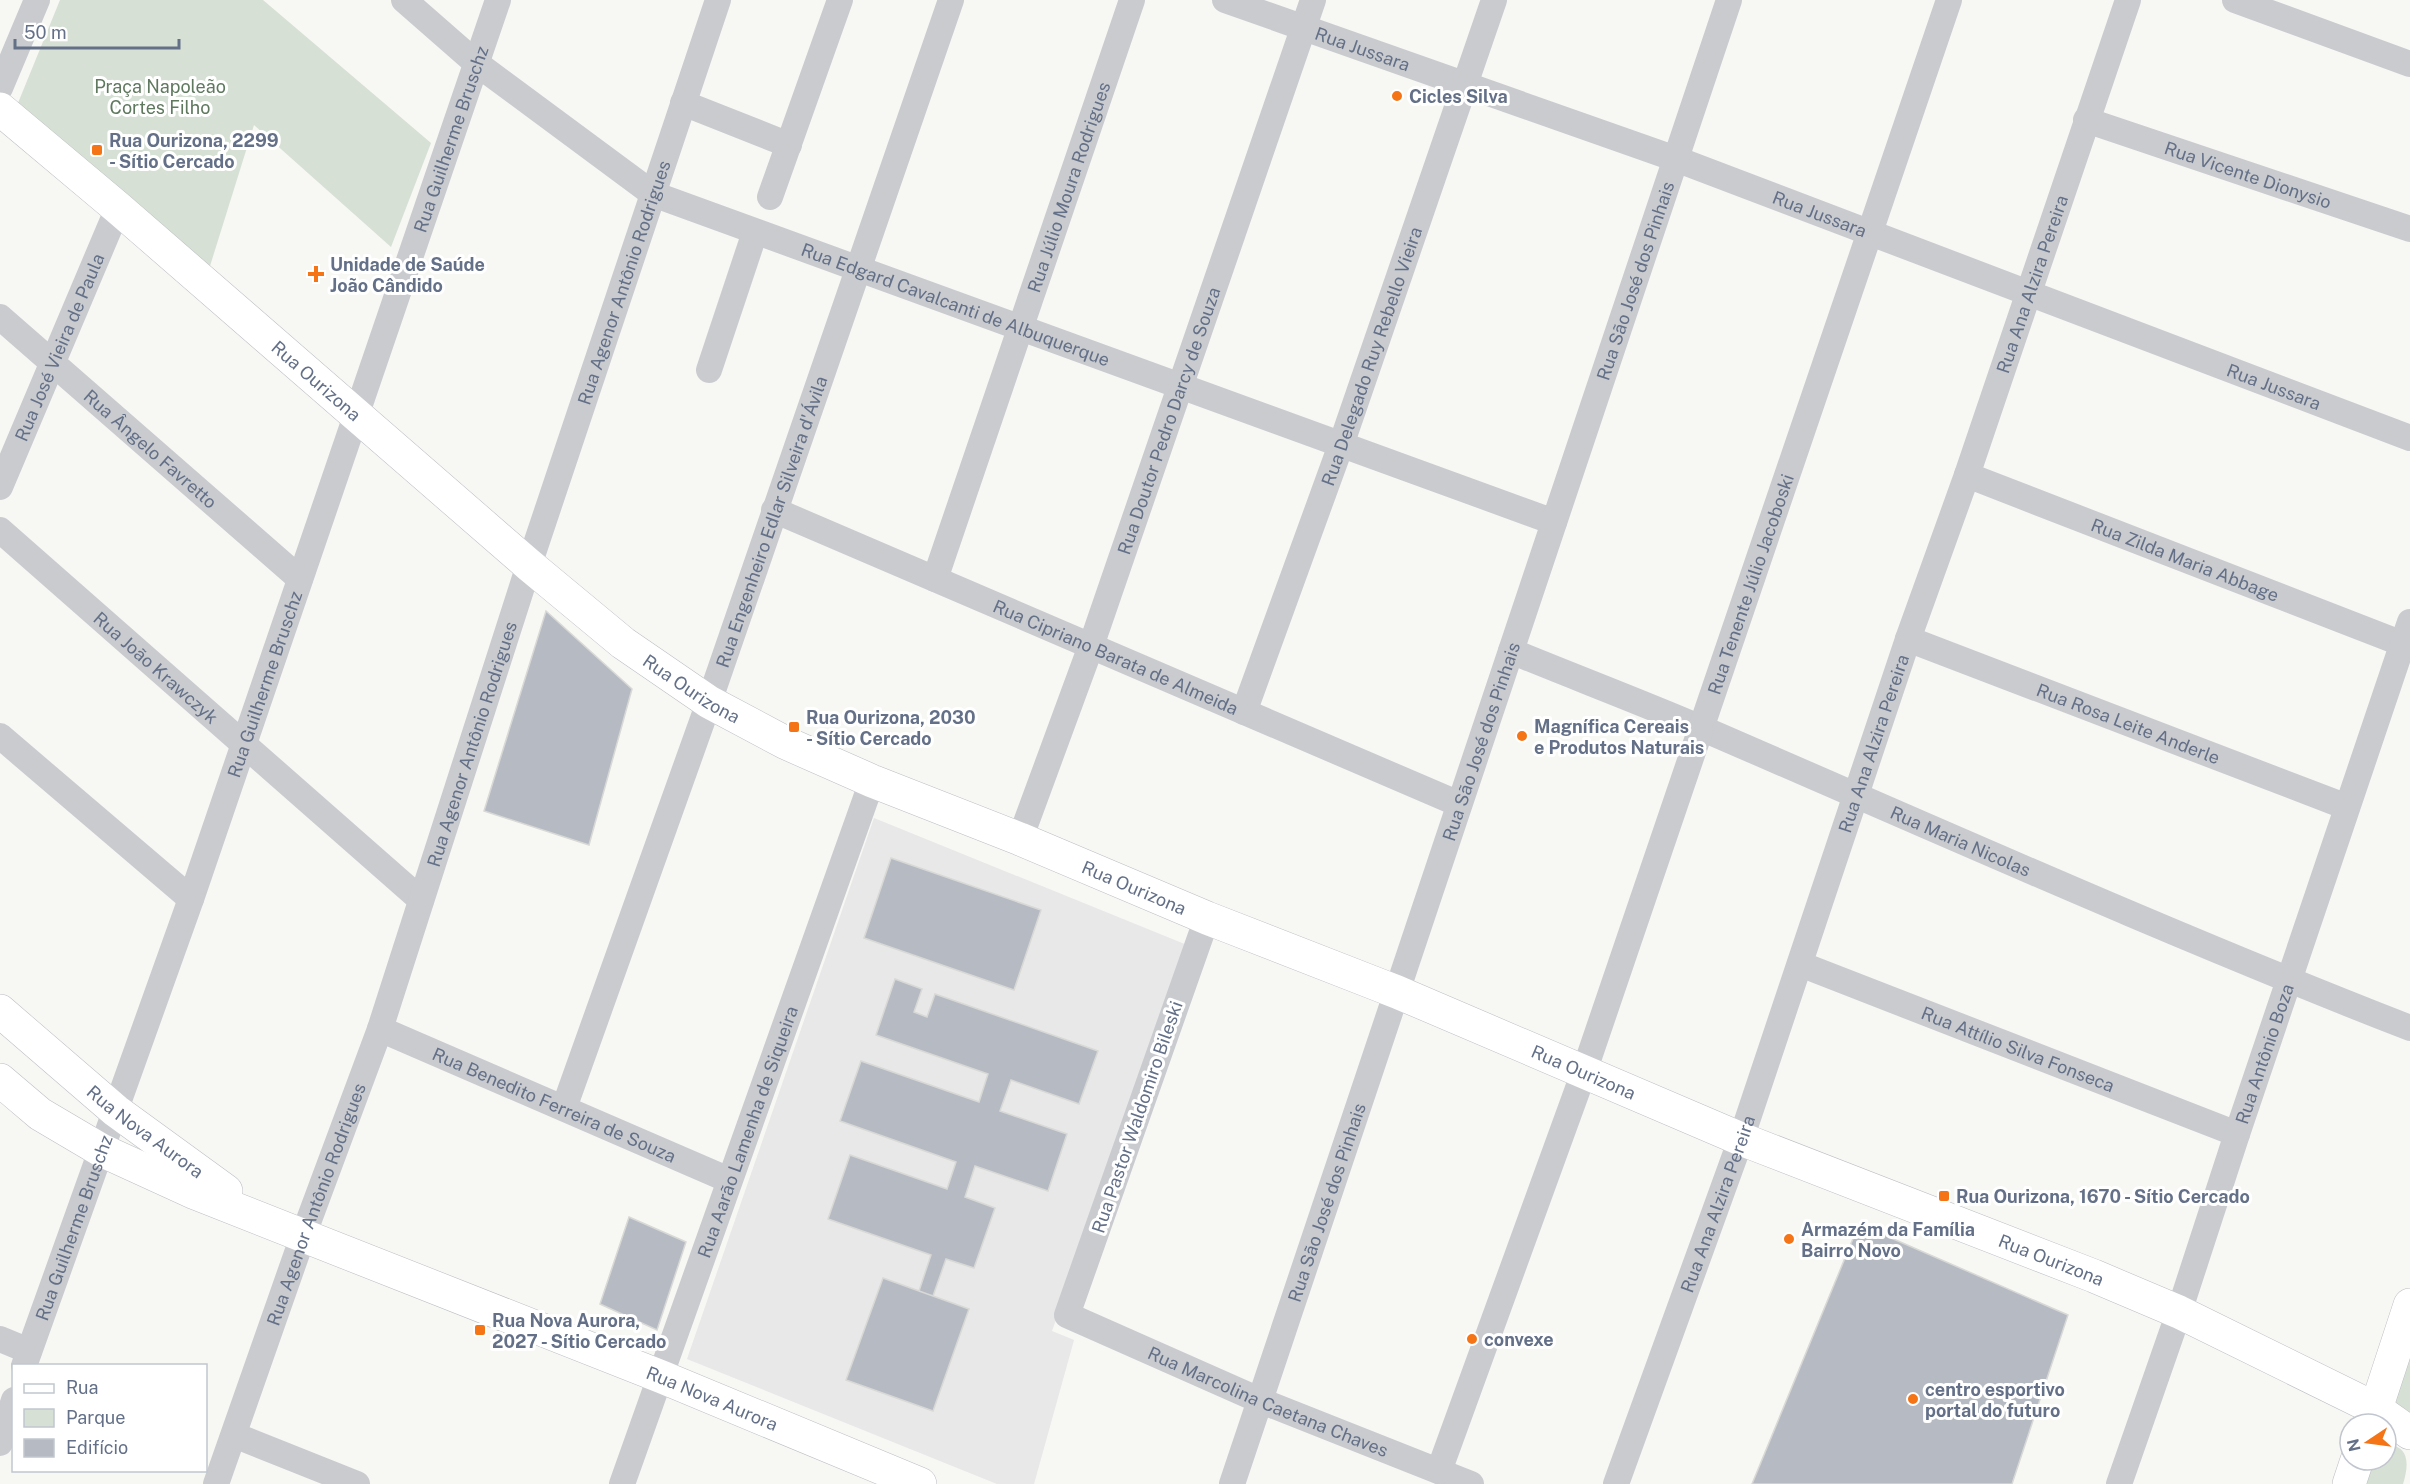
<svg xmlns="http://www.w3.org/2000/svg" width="2410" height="1484" font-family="'Public Sans',sans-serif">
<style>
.built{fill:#e7e8e7}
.green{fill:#d6e0d4}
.building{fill:#b6bbc3;stroke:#d8d9d6;stroke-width:1.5}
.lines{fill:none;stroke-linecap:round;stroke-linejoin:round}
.major-casing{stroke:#bbbec2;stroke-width:34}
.minor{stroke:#c9cbcf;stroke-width:26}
.major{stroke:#fff;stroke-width:33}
.poi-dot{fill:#f47416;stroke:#fff;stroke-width:2}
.labels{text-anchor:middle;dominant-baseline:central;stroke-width:6;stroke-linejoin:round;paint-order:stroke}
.street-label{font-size:18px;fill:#637088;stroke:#fff}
.park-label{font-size:18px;fill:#5f795f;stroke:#fff}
.poi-label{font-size:18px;font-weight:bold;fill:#637088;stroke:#fff;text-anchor:start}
</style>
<rect width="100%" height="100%" fill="#f7f7f4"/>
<path class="built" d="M874,818L1187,945L1052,1331L1074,1340L1034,1484H997L687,1359Z"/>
<path class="green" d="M60,0H263L431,143L391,247L254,125L210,266L18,103Z
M2410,1340V1414L2390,1402Z
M2386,1445C2410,1445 2409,1465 2403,1484H2363L2371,1460H2386Z"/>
<path class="building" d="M546,611L632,689L589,845L484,811Z
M891,858L1041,910L1014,990L864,938Z
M895,979L922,989L914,1012L927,1017L935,994L1098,1051L1079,1104L1011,1080L1000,1111L1067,1134L1048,1191L975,1166L965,1197L995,1208L974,1268L946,1259L933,1296L919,1291L931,1255L828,1219L850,1155L947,1189L956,1162L840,1121L861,1061L979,1102L988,1074L876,1035Z
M629,1217L686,1242L657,1330L600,1304Z
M1859,1224L2068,1315L2012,1484H1752Z
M883,1278L969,1309L933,1411L846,1380Z"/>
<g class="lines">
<defs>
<g id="major">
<path id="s25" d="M0,109L118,208L529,565L623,643L709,702L786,743L872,781L1020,839L1207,918L1397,992L1741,1139L2094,1276L2179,1312L2376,1409L2410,1433"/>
<path id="s26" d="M0,1011L116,1111L226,1191"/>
<path id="s27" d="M0,1080L40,1114L101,1150L195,1193L662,1377L920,1484"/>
<path d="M2371,1424L2410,1305"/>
<path d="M2349,1484L2357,1460"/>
</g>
</defs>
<use href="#major" class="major-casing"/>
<g class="minor">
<path id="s1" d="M404,0L476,63L653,194L1554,522"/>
<path id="s2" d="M1225,0L1676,159L2410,438"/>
<path d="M2235,0L2410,64"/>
<path d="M0,88L37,0"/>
<path d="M683,103L789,145"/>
<path id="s3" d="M2086,120L2410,229"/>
<path d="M770,197L840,0"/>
<path id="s4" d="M0,317L300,579"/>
<path d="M709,370L755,232"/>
<path id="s5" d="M1967,475L2403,644"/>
<path id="s6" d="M0,487L118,208"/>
<path id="s7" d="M774,510L1459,804"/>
<path id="s8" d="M0,530L421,900"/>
<path id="s9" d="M935,579L1132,0"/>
<path id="s10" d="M1908,639L2347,807"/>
<path id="s11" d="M1511,651C1574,677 1638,701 1701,728C1937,830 2171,935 2410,1028"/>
<path id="s12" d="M1244,712L1341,445L1494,0"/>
<path d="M0,736L191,899"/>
<path id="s13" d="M1020,839L1091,646L1313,0"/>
<path id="s14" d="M1207,918L1067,1315L1259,1400L1471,1484"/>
<path id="s15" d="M1800,964L2237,1134"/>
<path id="s16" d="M380,1029L729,1180"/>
<path id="s17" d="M564,1108L709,702L951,0"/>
<path d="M0,1339L29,1351"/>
<path id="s18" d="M24,1366L191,899L498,0"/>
<path d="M234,1435L357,1484"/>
<path d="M0,1443L14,1400"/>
<path id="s19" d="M1439,1471L1584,1072L1949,0"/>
<path id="s20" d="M216,1484L303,1236L380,1029L529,565L718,0"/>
<path id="s21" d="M622,1484L872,781"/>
<path id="s22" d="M1232,1484L1729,0"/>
<path id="s23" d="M1616,1484L1741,1139L1908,639L1967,475L2128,0"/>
<path id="s24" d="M2119,1484L2179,1312L2237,1134L2410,622"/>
</g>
<use href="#major" class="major"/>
</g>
<g class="poi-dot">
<circle cx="1397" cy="96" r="6"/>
<rect x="91" y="144" width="12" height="12" rx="3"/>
<path d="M313 265h6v6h6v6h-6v6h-6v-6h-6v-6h6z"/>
<rect x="788" y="721" width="12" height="12" rx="3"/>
<circle cx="1522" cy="736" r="6"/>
<rect x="1938" y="1190" width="12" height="12" rx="3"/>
<circle cx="1789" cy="1239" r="6"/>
<rect x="474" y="1324" width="12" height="12" rx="3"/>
<circle cx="1472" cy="1339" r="6"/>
<circle cx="1913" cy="1399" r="6"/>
</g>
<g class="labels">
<g class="street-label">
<text stroke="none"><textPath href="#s2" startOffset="146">Rua Jussara</textPath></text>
<text stroke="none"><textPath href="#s18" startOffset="1299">Rua Guilherme Bruschz</textPath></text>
<text stroke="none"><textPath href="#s3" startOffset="171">Rua Vicente Dionysio</textPath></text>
<text stroke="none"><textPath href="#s9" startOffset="414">Rua Júlio Moura Rodrigues</textPath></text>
<text stroke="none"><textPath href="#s2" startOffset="632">Rua Jussara</textPath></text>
<text stroke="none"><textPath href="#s22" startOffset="1269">Rua São José dos Pinhais</textPath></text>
<text stroke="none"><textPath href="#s20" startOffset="1269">Rua Agenor Antônio Rodrigues</textPath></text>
<text stroke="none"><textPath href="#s23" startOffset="1270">Rua Ana Alzira Pereira</textPath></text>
<text stroke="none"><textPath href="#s1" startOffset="638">Rua Edgard Cavalcanti de Albuquerque</textPath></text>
<text stroke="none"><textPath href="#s6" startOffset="152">Rua José Vieira de Paula</textPath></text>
<text stroke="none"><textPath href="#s12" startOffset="378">Rua Delegado Ruy Rebello Vieira</textPath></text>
<text stroke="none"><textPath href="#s25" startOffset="417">Rua Ourizona</textPath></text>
<text stroke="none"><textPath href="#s2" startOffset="1118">Rua Jussara</textPath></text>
<text stroke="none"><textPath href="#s13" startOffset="444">Rua Doutor Pedro Darcy de Souza</textPath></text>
<text stroke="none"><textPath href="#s4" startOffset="200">Rua Ângelo Favretto</textPath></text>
<text stroke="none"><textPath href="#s17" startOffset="622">Rua Engenheiro Edlar Silveira d'Ávila</textPath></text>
<text stroke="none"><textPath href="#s5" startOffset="234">Rua Zilda Maria Abbage</textPath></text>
<text stroke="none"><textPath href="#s19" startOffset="940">Rua Tenente Júlio Jacoboski</textPath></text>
<text stroke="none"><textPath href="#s7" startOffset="372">Rua Cipriano Barata de Almeida</textPath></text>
<text stroke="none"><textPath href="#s8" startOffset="208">Rua João Krawczyk</textPath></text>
<text stroke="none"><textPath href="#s18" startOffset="723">Rua Guilherme Bruschz</textPath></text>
<text stroke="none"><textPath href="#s25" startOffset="903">Rua Ourizona</textPath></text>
<text stroke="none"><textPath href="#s10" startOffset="236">Rua Rosa Leite Anderle</textPath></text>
<text stroke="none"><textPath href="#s22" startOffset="783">Rua São José dos Pinhais</textPath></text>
<text stroke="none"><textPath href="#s23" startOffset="784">Rua Ana Alzira Pereira</textPath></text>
<text stroke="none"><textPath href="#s20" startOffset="783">Rua Agenor Antônio Rodrigues</textPath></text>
<text stroke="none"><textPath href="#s11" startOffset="488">Rua Maria Nicolas</textPath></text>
<text stroke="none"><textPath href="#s25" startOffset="1389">Rua Ourizona</textPath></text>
<text stroke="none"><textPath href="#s15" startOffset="234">Rua Attílio Silva Fonseca</textPath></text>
<text stroke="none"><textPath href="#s24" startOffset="454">Rua Antônio Boza</textPath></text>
<text stroke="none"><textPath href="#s25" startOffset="1875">Rua Ourizona</textPath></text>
<text stroke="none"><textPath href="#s16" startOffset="190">Rua Benedito Ferreira de Souza</textPath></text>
<text transform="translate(1137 1117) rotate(-71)">Rua Pastor Waldomiro Bileski</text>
<text stroke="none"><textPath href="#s26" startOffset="189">Rua Nova Aurora</textPath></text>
<text stroke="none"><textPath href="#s21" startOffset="374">Rua Aarão Lamenha de Siqueira</textPath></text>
<text stroke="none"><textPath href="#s22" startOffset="297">Rua São José dos Pinhais</textPath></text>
<text stroke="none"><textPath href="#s23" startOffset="298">Rua Ana Alzira Pereira</textPath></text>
<text stroke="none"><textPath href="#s20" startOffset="297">Rua Agenor Antônio Rodrigues</textPath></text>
<text stroke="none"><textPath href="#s18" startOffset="147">Rua Guilherme Bruschz</textPath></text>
<text stroke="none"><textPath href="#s25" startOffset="2379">Rua Ourizona</textPath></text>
<text stroke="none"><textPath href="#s27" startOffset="783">Rua Nova Aurora</textPath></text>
<text stroke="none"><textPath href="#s14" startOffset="640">Rua Marcolina Caetana Chaves</textPath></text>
</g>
<g class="park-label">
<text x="160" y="86">Praça Napoleão<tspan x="160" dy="21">Cortes Filho</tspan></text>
</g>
<g class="poi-label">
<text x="1409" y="96">Cicles Silva</text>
<text x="109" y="140">Rua Ourizona, 2299<tspan x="109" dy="21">- Sítio Cercado</tspan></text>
<text x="330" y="264">Unidade de Saúde<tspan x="330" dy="21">João Cândido</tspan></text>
<text x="806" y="717">Rua Ourizona, 2030<tspan x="806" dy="21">- Sítio Cercado</tspan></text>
<text x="1534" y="726">Magnífica Cereais<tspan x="1534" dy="21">e Produtos Naturais</tspan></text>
<text x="1956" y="1196">Rua Ourizona, 1670 - Sítio Cercado</text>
<text x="1801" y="1229">Armazém da Família<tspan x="1801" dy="21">Bairro Novo</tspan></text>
<text x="492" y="1320">Rua Nova Aurora,<tspan x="492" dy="21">2027 - Sítio Cercado</tspan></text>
<text x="1484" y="1339">convexe</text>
<text x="1925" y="1389">centro esportivo<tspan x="1925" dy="21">portal do futuro</tspan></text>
</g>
</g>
<rect x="12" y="1364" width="195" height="108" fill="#ffffff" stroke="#c1c6cf" stroke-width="1.5"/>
<rect x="24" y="1384" width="30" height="9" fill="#ffffff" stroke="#c1c6cf" stroke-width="1.5"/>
<text x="66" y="1394" font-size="18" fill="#637088">Rua</text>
<rect x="24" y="1409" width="30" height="18" fill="#d6e0d4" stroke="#c1c6cf" stroke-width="1.5"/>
<text x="66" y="1424" font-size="18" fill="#637088">Parque</text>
<rect x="24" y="1439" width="30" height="18" fill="#b6bbc3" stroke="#c1c6cf" stroke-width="1.5"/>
<text x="66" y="1454" font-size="18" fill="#637088">Edifício</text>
<g transform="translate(2368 1442) rotate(257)"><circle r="28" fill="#ffffff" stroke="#c1c6cf" stroke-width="1.5"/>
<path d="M0-4.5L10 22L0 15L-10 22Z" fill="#f47416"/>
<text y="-9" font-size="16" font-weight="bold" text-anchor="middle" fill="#637088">N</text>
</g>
<path d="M15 39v9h164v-9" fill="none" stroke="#637088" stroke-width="3"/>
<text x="24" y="39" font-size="18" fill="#637088" stroke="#ffffff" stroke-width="4.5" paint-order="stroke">50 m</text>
</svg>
